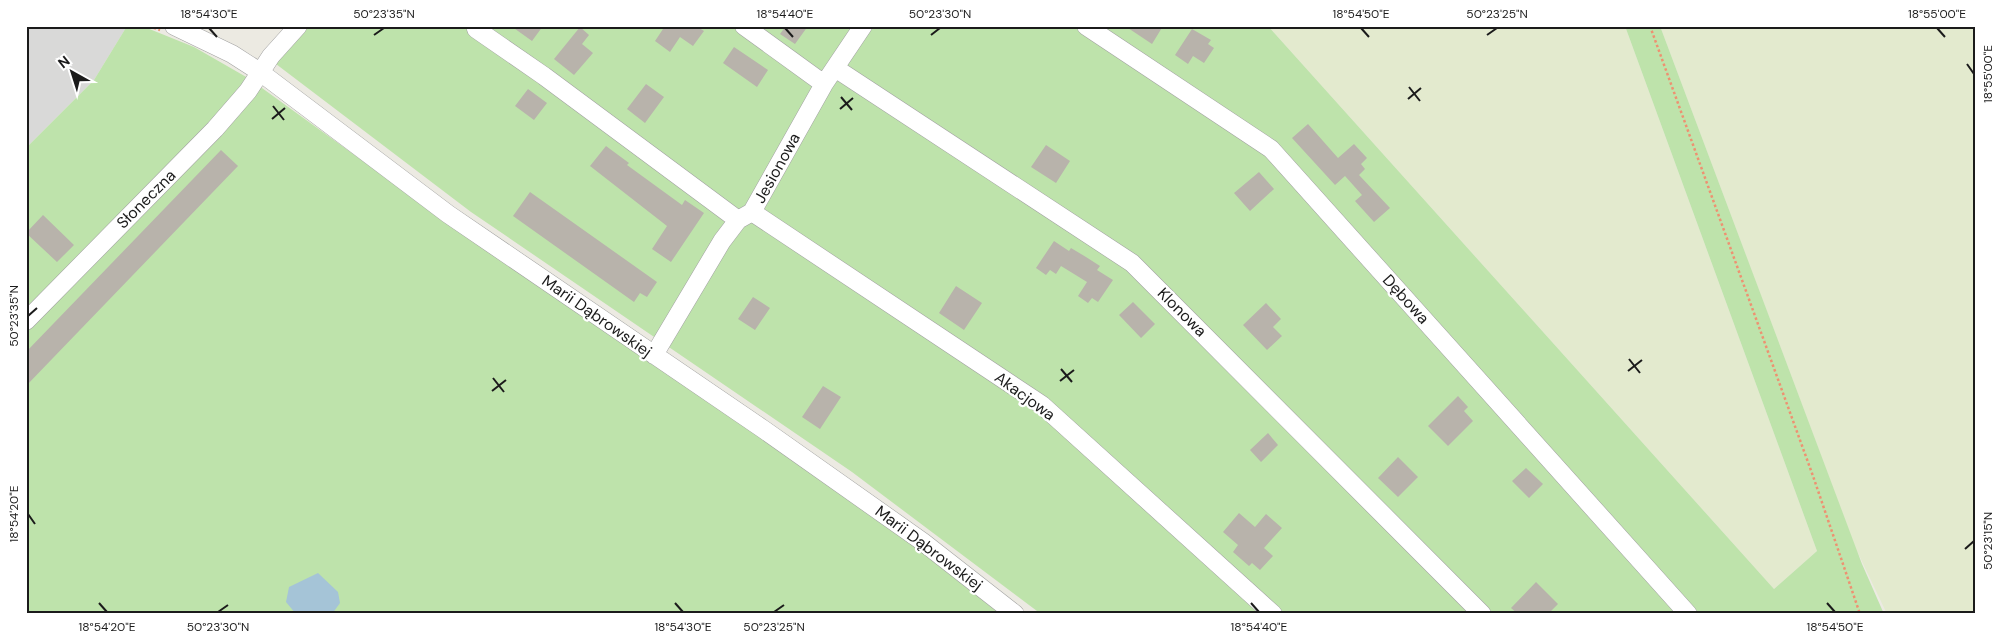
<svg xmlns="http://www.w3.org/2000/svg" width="2002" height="640" font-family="'DM Sans',sans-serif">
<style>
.residential{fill:#d9d9d8}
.farmland{fill:#e3eace}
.grass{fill:#bee3ab}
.water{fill:#a5c4d7}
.building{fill:#b8b3ab}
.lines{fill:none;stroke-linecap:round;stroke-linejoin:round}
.minor-casing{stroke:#a2a2a2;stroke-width:19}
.path{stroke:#ee9171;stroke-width:2.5;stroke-dasharray:2.5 2.5;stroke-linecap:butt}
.minor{stroke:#fff;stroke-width:18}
.ticks{fill:none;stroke:#1b1b1b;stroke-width:2}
.labels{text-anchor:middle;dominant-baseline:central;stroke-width:4.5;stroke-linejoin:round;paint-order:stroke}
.street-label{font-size:16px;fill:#1b1b1b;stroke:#fff}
.neatline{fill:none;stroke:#1b1b1b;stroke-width:2}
.ticks-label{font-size:12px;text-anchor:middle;fill:#1b1b1b}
</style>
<rect width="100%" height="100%" fill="#eceae2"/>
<path class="residential" d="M26,26H127L94,80L26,148Z"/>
<path class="farmland" d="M1268,26H1625L1817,551L1774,589Z
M1660,26H1976V614H1887L1856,549Z"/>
<path class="grass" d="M127,26H142L194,47L248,78L454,227L893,529L1002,614H26V148L94,80Z
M309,26H1268L1774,589L1817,551L1625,26H1660L1862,564L1884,614H1041L852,472L471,212L276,64L287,49Z"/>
<path class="water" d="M318,573L338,592L340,603L332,614H296L286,602L289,587Z"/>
<path class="building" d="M511,26H543L532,41Z
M665,26H696L704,31L693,46L680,37L670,52L655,41Z
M786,26H808L795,44L780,34Z
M1125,26H1163L1152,44Z
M580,27L589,35L582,44L593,53L574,75L554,59Z
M1192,29L1211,40L1208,44L1214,48L1204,63L1193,56L1188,64L1175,55Z
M734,47L768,70L757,87L723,63Z
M646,84L664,97L645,123L627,109Z
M528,89L547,103L534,120L515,106Z
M1308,124L1338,158L1354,144L1367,158L1361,164L1365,169L1359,175L1390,208L1374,222L1355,201L1362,195L1345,176L1335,185L1292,138Z
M1046,145L1070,161L1056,183L1031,167Z
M606,146L629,163L627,165L682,205L685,200L704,213L671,262L652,249L667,226L590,166Z
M221,150L238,166L26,386V352Z
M1259,172L1274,189L1250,211L1234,193Z
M530,192L657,282L647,297L640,293L634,302L513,216Z
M43,215L74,245L57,262L26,233Z
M1054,241L1069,251L1071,248L1086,257L1100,266L1097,270L1113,280L1098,302L1092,298L1088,303L1078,296L1087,282L1061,266L1056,274L1050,270L1046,275L1036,268Z
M956,286L982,303L964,330L939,313Z
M753,297L770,308L755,330L738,319Z
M1133,302L1155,324L1141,338L1119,315Z
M1266,303L1281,319L1273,327L1282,336L1267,350L1243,325Z
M823,386L841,397L820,429L802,417Z
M1458,396L1468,407L1464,411L1473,421L1448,446L1428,426Z
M1268,433L1278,445L1261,462L1250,450Z
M1398,457L1418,477L1398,497L1378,478Z
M1526,468L1543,484L1529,498L1512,481Z
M1239,513L1255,527L1266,514L1282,528L1264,548L1273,556L1260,570L1252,563L1249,566L1233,552L1238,545L1223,532Z
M1536,582L1558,604L1548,614H1518L1511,608Z"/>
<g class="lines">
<defs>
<path id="minor" d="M174,26L232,54L260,72L448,214L763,429L923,542L1015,614
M744,26L824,84
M1086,26L1271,149L1688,614
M476,29L544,76L738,220
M835,68L1132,263L1482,614
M752,212L1042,405L1273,614
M26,321L215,129L248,91L271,56L298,26
M654,355L722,241L738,220L752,212L824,84L863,26"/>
</defs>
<use href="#minor" class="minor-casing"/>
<path class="path" d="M149,26L160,30
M1650,26L1813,476L1860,614"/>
<use href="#minor" class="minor"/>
</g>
<path class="ticks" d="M209,28L217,37M785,28L793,37M1361,28L1369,37M1937,28L1945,37M374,35L384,28M931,35L940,28M1487,35L1497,28M1967,64L1974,74M1409,87L1420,101M841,97L852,110M1408,99L1421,88M273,106L284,120M840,109L853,98M272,119L285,108M28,316L37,308M1629,359L1640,373M1061,369L1072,382M1628,371L1642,360M493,378L504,392M1060,381L1074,370M492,391L506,380M28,514L35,524M1965,549L1974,541M99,603L107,612M675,603L683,612M1251,603L1259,612M1827,603L1835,612M218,612L228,605M774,612L784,605"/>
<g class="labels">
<g class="street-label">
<text transform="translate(777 168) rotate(-61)">Jesionowa</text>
<text transform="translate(146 199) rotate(-45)">Słoneczna</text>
<text transform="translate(1406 299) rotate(48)">Dębowa</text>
<text transform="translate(1182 312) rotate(45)">Klonowa</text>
<text transform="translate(597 316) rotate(35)">Marii Dąbrowskiej</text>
<text transform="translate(1025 396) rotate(36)">Akacjowa</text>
<text transform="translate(929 548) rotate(37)">Marii Dąbrowskiej</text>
</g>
</g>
<rect width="2002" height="640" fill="none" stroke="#ffffff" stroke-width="55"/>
<g transform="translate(72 72) rotate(321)" stroke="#ffffff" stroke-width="4" paint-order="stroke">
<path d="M0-4L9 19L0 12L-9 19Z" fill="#1b1b1b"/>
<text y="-8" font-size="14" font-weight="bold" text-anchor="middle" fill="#1b1b1b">N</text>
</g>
<rect x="28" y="28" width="1946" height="584" class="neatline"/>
<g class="ticks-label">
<text x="209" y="18">18°54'30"E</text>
<text x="384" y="18">50°23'35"N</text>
<text x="785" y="18">18°54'40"E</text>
<text x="940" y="18">50°23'30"N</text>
<text x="1361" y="18">18°54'50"E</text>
<text x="1497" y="18">50°23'25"N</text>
<text x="1937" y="18">18°55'00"E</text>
<text transform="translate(1988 74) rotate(-90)" y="4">18°55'00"E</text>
<text transform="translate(14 316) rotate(-90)" y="4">50°23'35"N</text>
<text transform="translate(14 514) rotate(-90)" y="4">18°54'20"E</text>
<text transform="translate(1988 541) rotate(-90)" y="4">50°23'15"N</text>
<text x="107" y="631">18°54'20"E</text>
<text x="218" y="631">50°23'30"N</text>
<text x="683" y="631">18°54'30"E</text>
<text x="774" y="631">50°23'25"N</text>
<text x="1259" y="631">18°54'40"E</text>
<text x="1835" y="631">18°54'50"E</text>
</g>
</svg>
